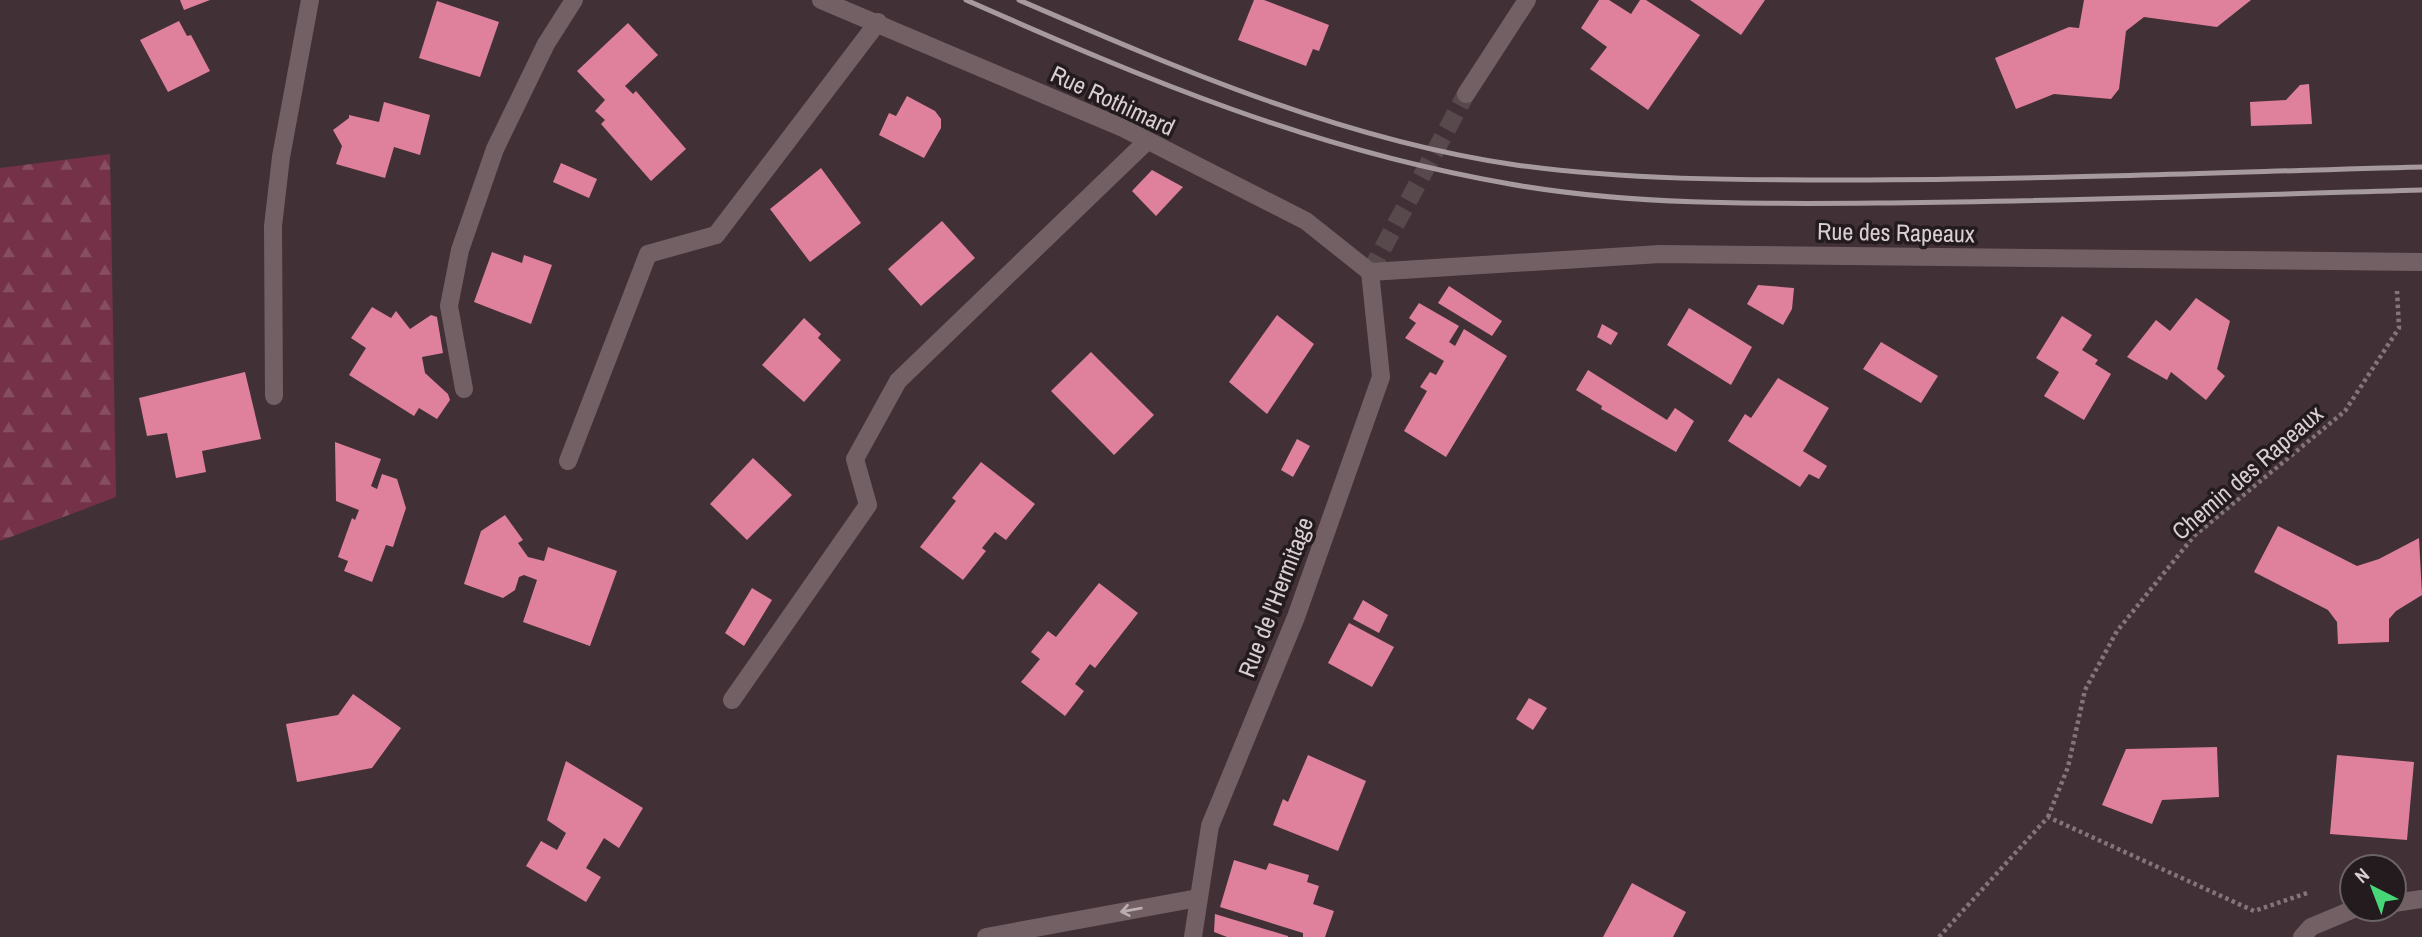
<svg xmlns="http://www.w3.org/2000/svg" width="2422" height="937" font-family="'Archivo Narrow',sans-serif">
<style>
.forest{fill:url(#forest-firs)}
.building{fill:#df809d}
.lines{fill:none;stroke-linecap:round;stroke-linejoin:round}
.minor-tunnel{stroke:#58494d;stroke-width:18;stroke-dasharray:18 9;stroke-linecap:butt}
.path{stroke:#837579;stroke-width:4.5;stroke-dasharray:3.5 3.5;stroke-linecap:butt}
.service{stroke:#726065;stroke-width:18}
.minor{stroke:#726065;stroke-width:18}
.rail{stroke:#a79a9e;stroke-width:5}
.oneway{stroke:#baadb1}
.labels{text-anchor:middle;dominant-baseline:central;stroke-width:7;stroke-linejoin:round;paint-order:stroke}
.street-label{font-size:24px;fill:#d9ced1;stroke:#231b1d}
</style>
<defs>
<pattern id="forest-firs" width="22" height="20" patternUnits="userSpaceOnUse" patternTransform="scale(1.75)"><rect width="22" height="20" fill="#743148"/><path d="M5 1l3.5 6h-7zM16 11l3.5 6h-7z" fill="#874e61"/></pattern>
</defs>
<rect width="100%" height="100%" fill="#413136"/>
<path class="forest" d="M110,154L116,497L0,541V168Z"/>
<path class="building" d="M180,0H210L184,10Z
M1254,0H1264L1329,25L1319,51L1313,49L1306,66L1238,40Z
M1599,0H1609L1631,14L1640,0H1646L1700,35L1648,110L1590,69L1607,47L1581,28Z
M1690,0H1765L1741,35Z
M2084,0H2251L2217,27L2144,17L2126,31L2119,89L2111,99L2054,94L2016,109L1995,58L2069,27L2079,28Z
M437,1L499,22L480,77L419,58Z
M179,21L187,36L191,35L210,71L168,92L140,40Z
M628,23L658,55L625,86L633,94L636,91L686,149L651,181L601,124L605,120L595,111L605,100L577,71Z
M2309,84L2312,124L2251,126L2250,102L2286,100L2300,85Z
M907,96L935,111L941,119V128L924,158L879,135L889,113L896,116Z
M384,102L430,115L420,155L394,147L385,178L336,164L342,146L333,130L349,118V115L379,122Z
M561,163L597,179L589,198L553,182Z
M821,168L861,223L810,262L770,209Z
M1152,170L1183,187L1156,216L1132,191Z
M942,221L975,258L921,306L888,269Z
M492,252L522,263L524,255L552,265L531,324L474,302Z
M1758,285L1794,288L1792,309L1783,325L1747,304Z
M1449,286L1502,321L1492,336L1438,303Z
M2196,298L2230,321L2217,369L2225,376L2206,400L2171,372L2167,380L2127,357L2156,320L2170,331Z
M1419,303L1459,326L1449,342L1455,346L1464,329L1507,356L1446,457L1404,431L1427,391L1420,387L1430,372L1436,375L1444,361L1405,338L1416,323L1409,318Z
M372,307L391,318L396,311L410,329L431,315L437,317L443,353L422,357L425,373L448,394L450,400L437,419L419,408L414,416L349,375L366,348L351,338Z
M1689,308L1752,347L1731,385L1667,345Z
M1277,315L1314,344L1267,414L1229,382Z
M2062,316L2092,335L2082,350L2098,360L2095,364L2111,374L2084,420L2044,396L2059,372L2036,358Z
M804,318L821,334L818,338L841,360L804,402L762,365Z
M1602,324L1618,333L1611,345L1597,337Z
M1881,342L1938,376L1921,403L1863,369Z
M1091,352L1154,415L1114,455L1051,391Z
M1588,370L1667,420L1675,408L1694,421L1676,452L1601,409L1602,406L1576,390Z
M245,372L261,439L202,451L206,472L176,478L167,433L147,436L139,398Z
M1778,378L1829,408L1803,451L1827,466L1819,479L1809,474L1800,487L1728,441L1745,414L1751,418Z
M1297,439L1310,446L1293,477L1281,470Z
M335,442L381,459L371,486L377,489L382,474L397,479L406,508L393,547L386,545L372,582L344,571L348,561L338,557L352,518L355,520L359,510L336,501Z
M753,458L792,495L747,540L710,504Z
M981,462L1035,504L1006,540L995,532L982,548L986,551L963,580L920,547L956,501L952,498Z
M505,515L523,540L518,543L528,557L544,561L548,547L617,571L590,646L523,622L537,580L524,575L519,577L515,590L503,598L464,584L481,531Z
M2278,526L2357,566L2379,559L2419,538L2422,595L2396,611L2389,619V642L2338,644L2337,622L2328,610L2254,572Z
M1099,583L1138,613L1095,668L1090,664L1075,684L1084,691L1065,716L1021,682L1040,659L1031,652L1048,631L1056,637Z
M752,588L772,600L744,646L725,633Z
M1363,600L1388,615L1379,633L1353,619Z
M1349,623L1394,647L1372,687L1328,663Z
M353,694L401,728L372,768L297,782L286,724L338,715Z
M1529,698L1547,708L1533,730L1516,719Z
M2217,747L2219,797L2162,800L2152,824L2102,805L2126,749Z
M1308,755L1366,781L1338,851L1273,825L1283,799L1288,802Z
M2337,755L2414,762L2407,840L2330,834Z
M566,761L643,808L619,848L604,838L586,868L601,877L586,902L526,866L541,841L557,850L566,833L547,820Z
M1234,860L1266,870L1269,863L1309,875L1307,882L1319,886L1313,904L1334,911L1325,937H1303V933L1220,907Z
M1632,883L1686,912L1673,937H1603Z
M1215,914L1288,936V937H1227L1214,932Z"/>
<g class="lines">
<path class="minor-tunnel" d="M1370,272L1466,94"/>
<path class="path" d="M2048,817L2068,767L2085,690L2117,631L2194,536L2345,411L2399,328L2397,291
M1939,937L2048,817L2254,911L2310,892"/>
<path class="service" d="M986,937L1198,898"/>
<path class="minor" d="M821,0L1123,128L1306,221L1370,272
M1466,94L1527,0
M1370,272L1660,254L2422,262
M464,389L449,306L460,250L495,149L546,44L574,0
M274,396L273,226L281,157L310,0
M568,461L648,254L716,235L878,22
M732,700L868,505L855,459L898,381L1146,142
M2394,903L2422,899
M1193,937L1210,826L1296,617L1381,377L1370,272
M2302,937L2311,927L2354,909"/>
<path class="rail" d="M966,0C1147,80 1313,150 1510,184C1635,206 1765,204 1891,203C2068,201 2245,195 2422,190
M1019,0C1179,69 1343,140 1516,165C1626,180 1736,180 1847,180C2038,180 2230,172 2422,167"/>
</g>
<defs><path id="oneway-shaft" d="M-6 0H5M1.5-3L5.5 0L1.5 3" fill="none" stroke-width="1.6" stroke-linecap="round" stroke-linejoin="round" transform="scale(1.75)"/></defs>
<use class="oneway" href="#oneway-shaft" transform="translate(1131 910) rotate(170)"/>
<g class="labels">
<g class="street-label">
<text transform="translate(1113 100) rotate(25)">Rue Rothimard</text>
<text transform="translate(1896 232) rotate(1)">Rue des Rapeaux</text>
<text transform="translate(2247 472) rotate(-41)">Chemin des Rapeaux</text>
<text transform="translate(1275 597) rotate(-69)">Rue de l'Hermitage</text>
</g>
</g>
<g transform="translate(2373 888) rotate(318)"><circle r="33" fill="#231b1d" stroke="#6c6365" stroke-width="2"/>
<path d="M0-5L12 26L0 18L-12 26Z" fill="#48d778"/>
<text y="-10" font-size="19" font-weight="bold" text-anchor="middle" fill="#d9ced1">N</text>
</g>
</svg>
